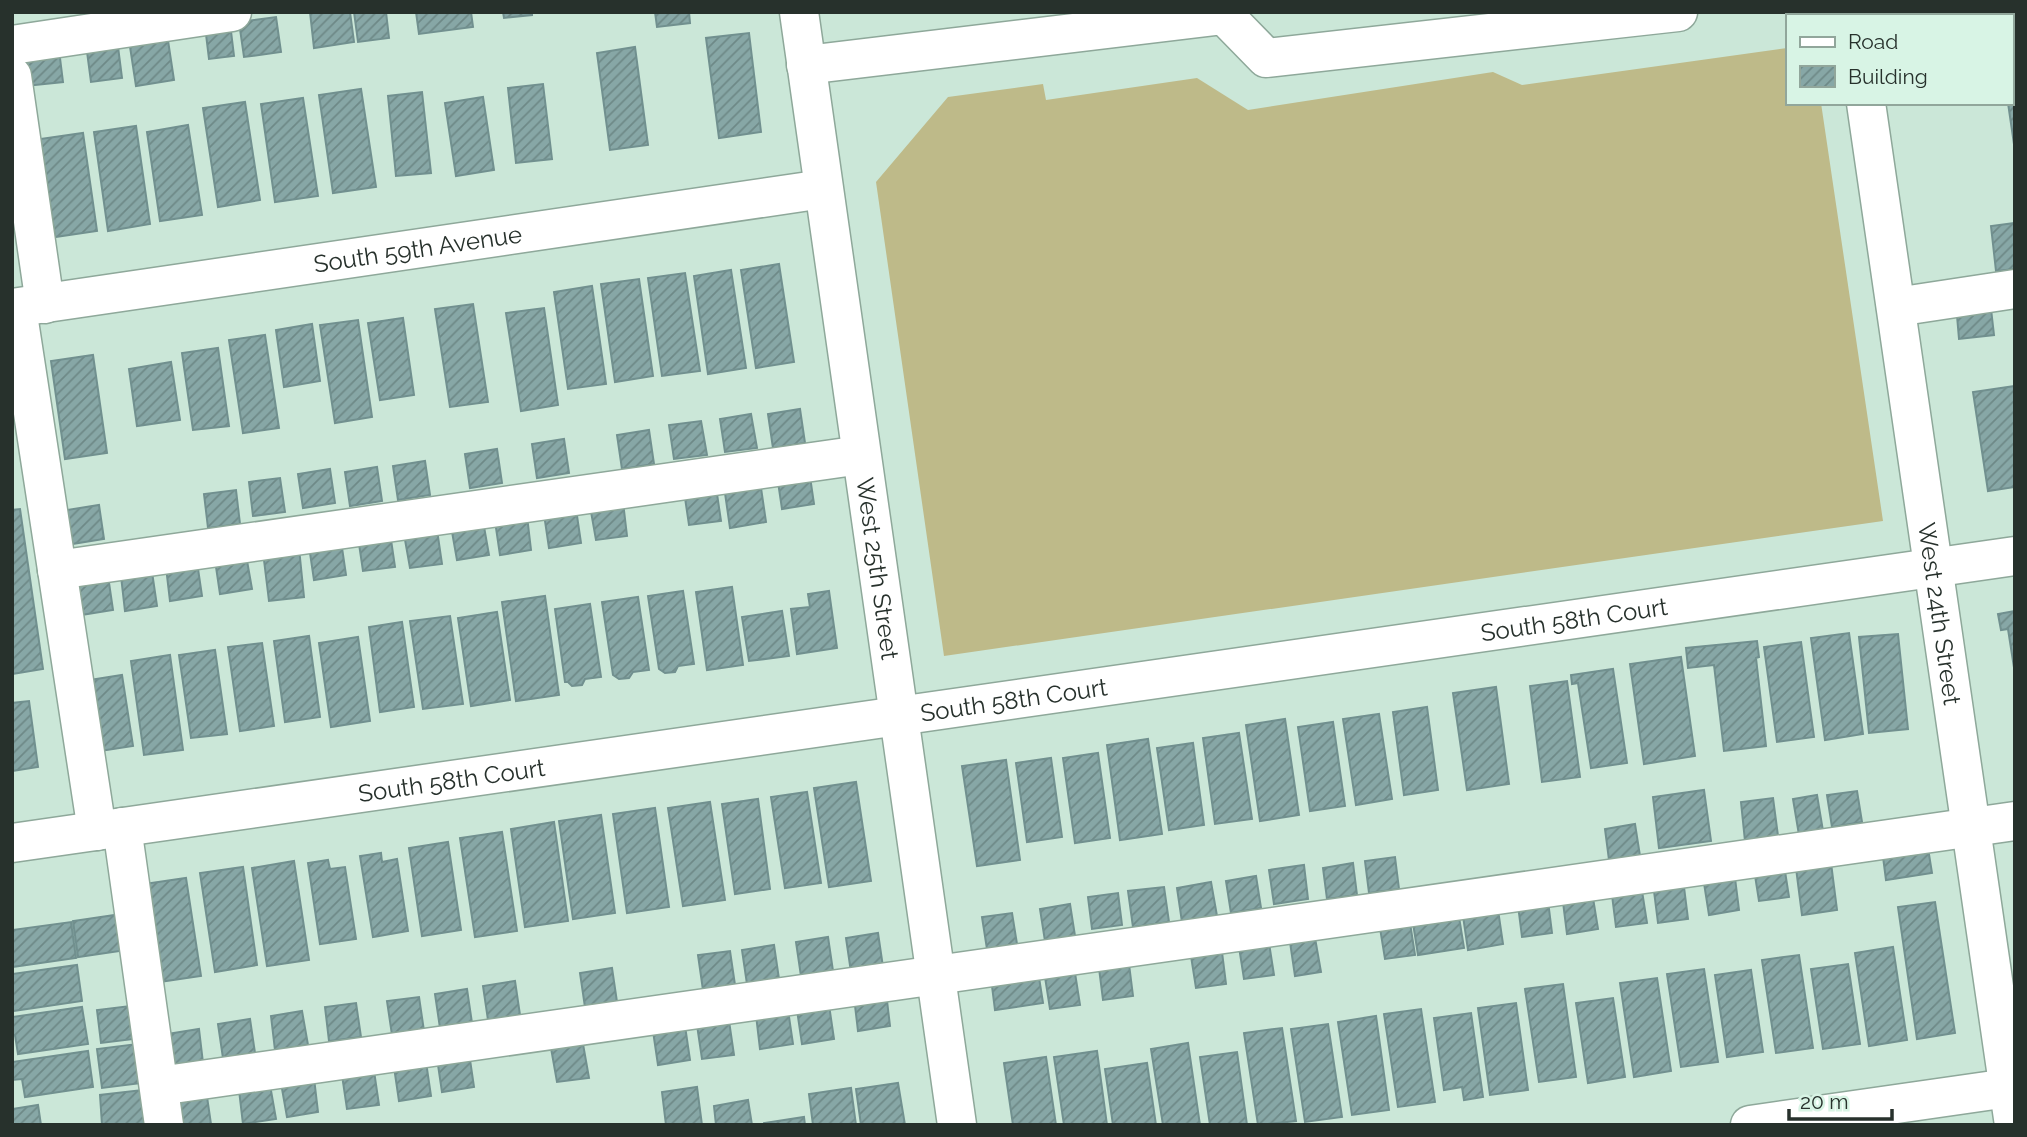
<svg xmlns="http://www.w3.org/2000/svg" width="2027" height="1137" font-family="Raleway,sans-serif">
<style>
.grass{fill:#beba89}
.building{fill:url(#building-hatch);stroke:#71908f;stroke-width:2}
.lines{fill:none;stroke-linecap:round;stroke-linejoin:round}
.minor-casing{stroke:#8ea89a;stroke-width:41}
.minor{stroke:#fff;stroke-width:38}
.labels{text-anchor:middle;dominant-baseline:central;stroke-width:7;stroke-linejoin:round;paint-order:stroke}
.street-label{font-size:24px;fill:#27312c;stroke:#d8f4e5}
</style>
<defs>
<pattern id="building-hatch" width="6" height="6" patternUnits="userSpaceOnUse" patternTransform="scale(1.75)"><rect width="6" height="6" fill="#87a7a6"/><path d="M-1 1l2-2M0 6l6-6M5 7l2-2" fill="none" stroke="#6e8987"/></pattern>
</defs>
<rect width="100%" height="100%" fill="#cbe7d8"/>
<path class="grass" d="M1787,48V103H1821L1883,521L944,656L876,182L948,97L1043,84L1046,100L1197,78L1248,110L1493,72L1522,85Z"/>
<path class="building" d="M310,12H350L354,42L314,48Z
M354,12H386L389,38L358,42Z
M416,12H471L473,27L419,34Z
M503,12H532V15L504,18Z
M655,12H689L690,23L657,27Z
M276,17L281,52L244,57L239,22Z
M230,23L234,56L209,59L205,26Z
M749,33L761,132L719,138L706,38Z
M167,34L174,80L136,86L129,40Z
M117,39L122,78L91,82L86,44Z
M635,47L648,145L610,150L597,53Z
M59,50L63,82L26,86L23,54Z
M2011,83H2015V151L2008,103H2011Z
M543,84L552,159L516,163L508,88Z
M361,89L376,187L333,193L319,95Z
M422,92L431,173L396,176L388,96Z
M483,97L494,170L456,176L445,103Z
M303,98L318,196L275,202L261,104Z
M245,102L260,200L218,207L203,108Z
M188,125L202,215L160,221L147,132Z
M136,126L150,224L108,231L94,132Z
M83,133L97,231L55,237L40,139Z
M2015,223V269L1996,271L1991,226Z
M779,264L794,362L756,368L741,270Z
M731,270L746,368L708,374L694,276Z
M685,273L700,371L662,376L648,278Z
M639,279L653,376L615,382L601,284Z
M592,286L606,384L568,389L554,292Z
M1990,300L1994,335L1959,339L1956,304Z
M473,304L488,402L450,407L435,309Z
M544,308L558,405L521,411L506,313Z
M403,318L414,395L380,400L368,323Z
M358,320L372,417L335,423L320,325Z
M312,324L320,381L284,387L276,330Z
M265,335L279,428L243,433L229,340Z
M218,348L229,426L193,430L182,353Z
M93,355L107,453L65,459L51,361Z
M171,362L180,420L137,426L129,369Z
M2015,386V487L1988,491L1973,392Z
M800,409L805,443L773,448L768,414Z
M751,414L757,448L725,452L720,419Z
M701,421L707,455L674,459L669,425Z
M649,430L654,464L622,469L617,435Z
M564,439L569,473L537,478L532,444Z
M497,449L502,483L470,488L465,454Z
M425,461L430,495L398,500L393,466Z
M377,467L382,501L350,506L345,472Z
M330,469L335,503L303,508L298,474Z
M809,470L814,504L782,509L777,475Z
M280,478L285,512L253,516L249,482Z
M760,481L766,522L730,528L724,486Z
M716,487L721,521L689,525L684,491Z
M236,490L240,524L208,528L204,494Z
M623,502L627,536L596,540L590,506Z
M99,505L104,539L72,544L67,510Z
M20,509L43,669L12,674V510Z
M576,509L581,543L549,548L544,514Z
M527,516L531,550L500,555L495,521Z
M483,521L489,555L457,560L451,526Z
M437,530L442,564L410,568L404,534Z
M390,533L395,567L363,571L358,537Z
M341,541L346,575L314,580L309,546Z
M299,548L304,597L269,601L263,552Z
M246,555L252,589L220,594L215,560Z
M197,562L202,596L170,601L166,567Z
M152,572L157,606L125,611L121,576Z
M108,576L113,610L81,615L76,581Z
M732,587L743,665L707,670L696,592Z
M683,591L694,664L678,666L675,672L665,673L659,669L648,596Z
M829,591L837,648L797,654L791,609L810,607L808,594Z
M545,596L559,695L516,701L502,602Z
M638,597L649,670L633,672L629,678L619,679L613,675L602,602Z
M590,604L601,677L585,679L582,685L572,686L568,682H565L555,609Z
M782,611L789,656L749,661L742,617Z
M2015,611V674L2008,629L2001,630L1998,614Z
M497,612L510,700L471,706L458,618Z
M450,616L463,704L423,709L410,621Z
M402,622L414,707L380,712L369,627Z
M1849,633L1863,734L1825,740L1811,638Z
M1898,634L1908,729L1869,733L1859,637Z
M309,636L320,717L285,722L274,641Z
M358,637L370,721L331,727L319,643Z
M1757,641L1759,657L1756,658L1766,746L1724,751L1714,665L1688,668L1686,648Z
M1801,642L1814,737L1777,742L1764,647Z
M262,643L274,726L240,731L228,647Z
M215,650L227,734L191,738L179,655Z
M170,655L183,750L144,755L131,661Z
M1681,657L1695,756L1644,764L1630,664Z
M1613,669L1627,763L1591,768L1578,683L1572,684L1571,675Z
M122,675L133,746L93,752L83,681Z
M1567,681L1580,777L1542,782L1530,686Z
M1496,687L1509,784L1467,790L1453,693Z
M29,701L38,767L12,771V703Z
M1427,707L1438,790L1404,795L1393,712Z
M1379,714L1392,799L1356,805L1343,719Z
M1285,719L1299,815L1260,821L1246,725Z
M1333,722L1345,806L1310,811L1298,727Z
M1239,733L1252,819L1215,824L1203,738Z
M1148,739L1162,834L1120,840L1107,745Z
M1193,743L1204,825L1169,830L1157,748Z
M1098,753L1110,838L1075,843L1063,758Z
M1051,758L1062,837L1027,842L1016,763Z
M1006,760L1020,860L977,866L962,766Z
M856,782L871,881L829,887L814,788Z
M1704,790L1711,841L1659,848L1653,797Z
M1857,791L1862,822L1832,827L1827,795Z
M807,792L821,883L785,888L771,797Z
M1817,795L1823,831L1799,835L1793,799Z
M1773,798L1778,836L1745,841L1741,802Z
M758,799L770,889L735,894L722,804Z
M710,802L725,900L683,906L668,808Z
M655,808L669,907L627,913L613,814Z
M601,815L615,913L573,919L559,821Z
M554,822L568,921L525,927L511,829Z
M1635,824L1640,856L1609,860L1605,829Z
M502,832L517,931L475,937L460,838Z
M448,842L461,930L422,936L409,848Z
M1927,842L1932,873L1886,880L1882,849Z
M381,853L382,862L397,859L408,931L373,937L360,856Z
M1395,857L1399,889L1369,893L1365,861Z
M328,860L330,869L345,867L356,939L320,944L308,863Z
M294,861L309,960L267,966L252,868Z
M1353,863L1357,895L1327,899L1323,868Z
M1831,863L1837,910L1802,915L1796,868Z
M1304,865L1308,899L1274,904L1269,870Z
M1784,865L1789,897L1759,901L1754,869Z
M243,867L257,965L215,972L200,873Z
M1256,876L1261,908L1231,913L1226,881Z
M186,878L201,976L159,982L144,884Z
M1735,878L1739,910L1709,915L1704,883Z
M1211,882L1217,916L1182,922L1177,888Z
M1164,887L1169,922L1133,927L1128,891Z
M1684,887L1688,919L1658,923L1654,891Z
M1642,891L1647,923L1616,927L1612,895Z
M1118,893L1122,925L1092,929L1088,897Z
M1593,898L1598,929L1567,934L1563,902Z
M1548,901L1552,933L1522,937L1518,905Z
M1935,902L1955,1033L1917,1039L1898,907Z
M1070,904L1075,936L1045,941L1040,909Z
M1498,910L1503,944L1468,950L1463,916Z
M1012,913L1017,944L987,949L982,917Z
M115,915L120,951L78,957L73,921Z
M1459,917L1464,948L1418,955L1413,923Z
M71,922L76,958L12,967V930Z
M1410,923L1415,955L1385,959L1380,928Z
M878,933L883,967L851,972L846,938Z
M828,937L833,971L801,976L796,942Z
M1315,938L1321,972L1295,976L1290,942Z
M1269,943L1274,975L1244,979L1239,947Z
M774,945L779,979L747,984L742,950Z
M1893,947L1907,1040L1869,1046L1855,953Z
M730,951L735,985L703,990L698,955Z
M1222,952L1226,984L1196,988L1191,956Z
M1799,955L1813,1048L1776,1053L1762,960Z
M1129,964L1133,996L1103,1000L1099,968Z
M1848,964L1860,1044L1823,1049L1811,969Z
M77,965L82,1001L13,1011L12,974Z
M612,968L617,1002L585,1007L580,973Z
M1704,969L1718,1062L1681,1067L1667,974Z
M1751,970L1763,1052L1727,1057L1715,975Z
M1038,971L1043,1003L995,1010L991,978Z
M1075,973L1080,1005L1050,1009L1045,977Z
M1657,978L1671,1071L1634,1077L1620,983Z
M515,981L520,1015L488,1020L483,986Z
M1563,984L1576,1077L1539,1082L1525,989Z
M467,989L472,1023L440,1028L435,994Z
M886,992L890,1026L858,1031L854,997Z
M419,997L424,1031L392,1035L387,1001Z
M1613,998L1625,1077L1588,1083L1576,1003Z
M356,1003L361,1037L329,1041L325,1007Z
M1516,1003L1528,1090L1490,1095L1478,1008Z
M829,1005L834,1039L802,1044L797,1010Z
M130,1006L134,1039L101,1043L97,1010Z
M82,1007L88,1044L18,1054L15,1035L12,1036V1017Z
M1421,1009L1435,1102L1398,1107L1384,1014Z
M788,1010L793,1044L760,1049L756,1015Z
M302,1011L308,1045L275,1050L271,1016Z
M1471,1013L1483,1097L1464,1100L1462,1087L1444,1090L1434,1018Z
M1376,1016L1389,1110L1352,1115L1338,1022Z
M250,1019L255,1053L223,1058L218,1024Z
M729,1021L734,1055L702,1059L697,1025Z
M1328,1024L1342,1117L1305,1122L1291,1029Z
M685,1026L690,1060L658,1065L653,1031Z
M1282,1028L1296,1121L1258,1125L1244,1033Z
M199,1029L203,1063L172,1068L167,1034Z
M1188,1043L1200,1125H1163L1151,1049Z
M137,1044L142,1083L102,1088L97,1049Z
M583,1044L589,1078L557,1082L551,1048Z
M88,1051L93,1087L25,1097L22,1079L12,1080V1062Z
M1097,1051L1107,1125H1064L1054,1057Z
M1237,1052L1247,1125H1210L1200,1057Z
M469,1053L474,1087L442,1092L437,1058Z
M1046,1057L1056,1125H1013L1004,1063Z
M426,1062L431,1096L399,1101L394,1067Z
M1147,1063L1156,1125H1113L1105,1069Z
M374,1071L379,1105L347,1109L342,1075Z
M314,1078L318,1112L287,1117L281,1083Z
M898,1083L905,1125H861L856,1089Z
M270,1085L276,1119L243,1124L239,1090Z
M697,1087L702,1125H666L662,1092Z
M851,1088L856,1125H813L809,1094Z
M142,1090L145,1125H102L100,1095Z
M206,1090L211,1124L179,1125L174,1095Z
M748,1100L752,1125H716L714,1106Z
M38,1105L41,1125H12V1109Z
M804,1117L805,1125H764V1123Z"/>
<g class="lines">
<defs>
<g id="minor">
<path id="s1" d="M799,12L957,1125"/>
<path d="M1853,12L1854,16"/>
<path d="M2011,18L2015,17"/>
<path d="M12,45L232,12"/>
<path d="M806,65L1224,15L1266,58L1678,12"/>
<path d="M12,76L45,304"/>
<path id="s2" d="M1866,103L2014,1125"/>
<path d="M1896,307L2015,289"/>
<path id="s3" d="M12,308L823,189"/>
<path d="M17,308L97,831"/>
<path d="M57,570L861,455"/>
<path d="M122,827L164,1125"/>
<path id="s4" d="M12,843L2015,556"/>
<path d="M159,1086L2015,821"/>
<path d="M1750,1125L2015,1087"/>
</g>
</defs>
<use href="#minor" class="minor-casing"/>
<use href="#minor" class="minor"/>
</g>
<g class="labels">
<g class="street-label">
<text stroke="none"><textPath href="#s3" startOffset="410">South 59th Avenue</textPath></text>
<text stroke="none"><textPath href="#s1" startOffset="562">West 25th Street</textPath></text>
<text stroke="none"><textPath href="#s2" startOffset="516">West 24th Street</textPath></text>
<text stroke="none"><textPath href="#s4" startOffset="1578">South 58th Court</textPath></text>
<text stroke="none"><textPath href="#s4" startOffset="1012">South 58th Court</textPath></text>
<text stroke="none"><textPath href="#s4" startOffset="444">South 58th Court</textPath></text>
</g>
</g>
<rect width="2027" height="1137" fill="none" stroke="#27312c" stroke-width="28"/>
<rect x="1786" y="14" width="228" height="91" fill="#d8f4e5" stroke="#91a69b" stroke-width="2"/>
<rect x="1800" y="37" width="35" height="10" fill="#ffffff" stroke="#91a69b" stroke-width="2"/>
<text x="1848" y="49" font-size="21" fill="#27312c">Road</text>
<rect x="1800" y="66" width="35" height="21" fill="url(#building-hatch)" stroke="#91a69b" stroke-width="2"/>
<text x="1848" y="84" font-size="21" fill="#27312c">Building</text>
<path d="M1789 1109v10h103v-10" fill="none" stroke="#27312c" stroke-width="3.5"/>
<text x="1800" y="1109" font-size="21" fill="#27312c" stroke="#d8f4e5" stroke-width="5" paint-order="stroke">20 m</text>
</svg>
